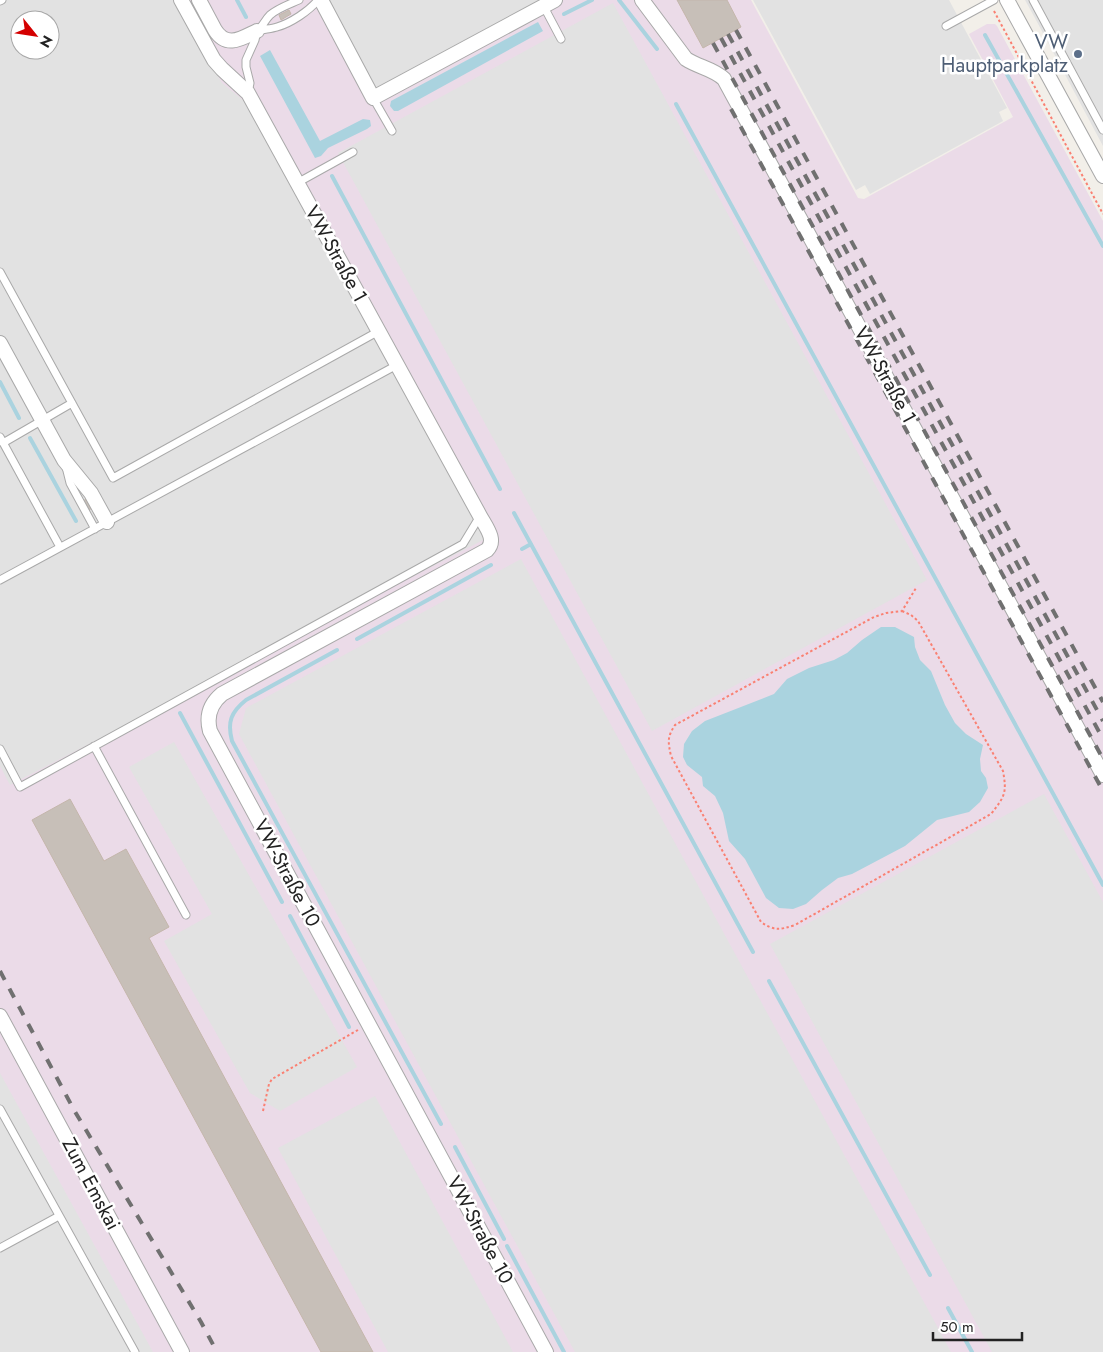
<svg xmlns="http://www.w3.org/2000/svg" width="1103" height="1352" font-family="Jost,sans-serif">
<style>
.industrial{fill:#ebdbe8;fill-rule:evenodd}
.parking{fill:#e2e2e2;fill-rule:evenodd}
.water{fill:#aad3df}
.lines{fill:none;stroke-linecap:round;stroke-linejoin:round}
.stream{stroke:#aad3df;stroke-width:4}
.building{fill:#c7bfb8;stroke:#c4b6ab}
.lane-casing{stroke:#a9a9a9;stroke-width:9}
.street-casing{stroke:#a9a9a9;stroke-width:16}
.path{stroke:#fa8072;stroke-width:2;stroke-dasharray:2.5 2.5;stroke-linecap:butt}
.lane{stroke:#fff;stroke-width:7}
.street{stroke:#fff;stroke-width:14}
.rail{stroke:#707070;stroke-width:4;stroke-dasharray:10 10;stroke-linecap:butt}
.service-dot{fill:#5c6f8a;stroke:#fff;stroke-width:2}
.labels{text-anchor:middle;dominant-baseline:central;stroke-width:5;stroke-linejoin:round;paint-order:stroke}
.service-label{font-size:20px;fill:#4e5e75;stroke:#fff;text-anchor:end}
.street-label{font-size:20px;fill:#222;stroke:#fff}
</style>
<rect width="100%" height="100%" fill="#f2efe9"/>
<path class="industrial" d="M0,0H751L858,198L864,199L1013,117L969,34L987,24H995L997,26L1103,221V1352H0ZM20,20H50V50H20Z"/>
<path class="parking" d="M0,0H173L222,83L243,100L250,108L485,539L10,785L0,766ZM20,20H50V50H20Z
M312,0H540L366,98Z
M753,0H949L1007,108L999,112L1003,121L870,194L865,185L856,190Z
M1025,0H1103V146L1036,20Z
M613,3L927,580L652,731L338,153Z
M521,559L951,1352H575L239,734L246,708Z
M174,742L357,1067L280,1111L250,1093L164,941L212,914L129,767Z
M1044,794L1103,902V1352H992L770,944Z
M0,1073L153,1352H0Z
M375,1096L513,1352H388L278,1148Z"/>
<path class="water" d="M538,22L543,31L398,111H394L390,106L391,101Z
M270,50L320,141L363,119L370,120L371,126L367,129L328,148L321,156L315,158L260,56Z
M881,627H895L914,637L915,647L920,660L931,671L945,705L955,723L966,734L983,745L980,759L981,771L986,778L988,788L980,802L969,812L937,820L905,846L852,874L838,878L822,890L806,904L793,909L779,908L766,898L745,859L729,841L723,813L715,796L703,786L702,777L687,765L683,757L684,744L692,731L705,721L774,694L787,679L809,668L834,660L847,653L862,640Z"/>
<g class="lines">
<path class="stream" d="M237,0L246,17
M619,0L657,49
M564,14L592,0
M985,35L1103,246
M676,104L1103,885
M332,176L500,489
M0,382L19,418
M30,438L76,521
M514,513L753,952
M522,549L531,544
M357,639L491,565
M337,650L246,700C231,712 227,722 232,741L441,1124
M180,713L282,902
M290,916L349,1027
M769,981L930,1275
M455,1147L504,1239
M507,1246L564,1352
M948,1308L972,1352"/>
</g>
<path class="building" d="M677,0H727L741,27L703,48Z
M289,10L291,14L281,20L279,15Z
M88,498L93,508L88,510L83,501Z
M70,799L104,861L126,849L169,927L149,938L373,1352H321L32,820Z"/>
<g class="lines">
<defs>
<path id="lane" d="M1033,0L1103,130
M0,1L2,0
M543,5L561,39
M946,26L994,0
M257,31C264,29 271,29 277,27C291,23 309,11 318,0
M257,31C263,26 265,20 270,15C278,8 290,4 299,0
M248,93L250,83L246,67V60L255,40L257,31
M373,98L392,131
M297,183L353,152
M0,272L113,478L379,331
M0,437L60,547
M3,443L72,403
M66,467L70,483L95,529
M0,580L397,365
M94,746L186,915
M0,749L20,787L463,544L480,516
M0,1109L135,1352
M0,1248L59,1216"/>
<path id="street" d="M181,0L214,60L222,69L248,93L480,516C486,527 497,540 487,550L222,694C210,704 206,716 210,731L546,1352
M199,0L215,30C227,49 242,38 257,31
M321,0L373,98L555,0
M642,0L686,59C698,67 714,69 724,79L1103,775
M1007,0L1103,176
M0,343L64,460L91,493L107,522
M0,1016L182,1352"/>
</defs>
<use href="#lane" class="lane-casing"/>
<use href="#street" class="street-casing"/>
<path class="path" d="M994,11L1103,214
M902,611L911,615L918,621L1003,771C1007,793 1005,796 991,814L795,925C780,930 774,931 761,922L671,756C668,742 667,737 675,725L874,617L886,613L902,611L916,588
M263,1111L269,1084L272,1079L358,1030"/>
<use href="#lane" class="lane"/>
<use href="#street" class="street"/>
<path class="rail" d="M736,30L1103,702
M728,34L1103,721
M721,38L1103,739
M713,43L1103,759
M731,109L1103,791
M0,971L74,1110L201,1322L217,1352"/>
</g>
<circle class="service-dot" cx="1078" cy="54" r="5"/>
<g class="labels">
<g class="service-label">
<text x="1068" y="42">VW<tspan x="1068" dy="23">Hauptparkplatz</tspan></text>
</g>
<g class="street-label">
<text transform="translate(336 254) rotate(61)">VW-Straße 1</text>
<text transform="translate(885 375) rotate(61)">VW-Straße 1</text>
<text transform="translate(287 873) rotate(62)">VW-Straße 10</text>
<text transform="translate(91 1184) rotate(62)">Zum Emskai</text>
<text transform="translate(480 1230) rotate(62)">VW-Straße 10</text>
</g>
</g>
<g transform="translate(35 35) rotate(120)"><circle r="24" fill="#ffffff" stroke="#a7a7a7"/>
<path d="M0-4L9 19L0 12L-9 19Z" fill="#d40000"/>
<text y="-8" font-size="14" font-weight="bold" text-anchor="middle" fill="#222222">N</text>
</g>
<path d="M933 1332v8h89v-8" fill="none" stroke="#222222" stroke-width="2.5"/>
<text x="940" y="1332" font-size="15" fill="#222222" stroke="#ffffff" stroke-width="4" paint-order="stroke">50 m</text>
</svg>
